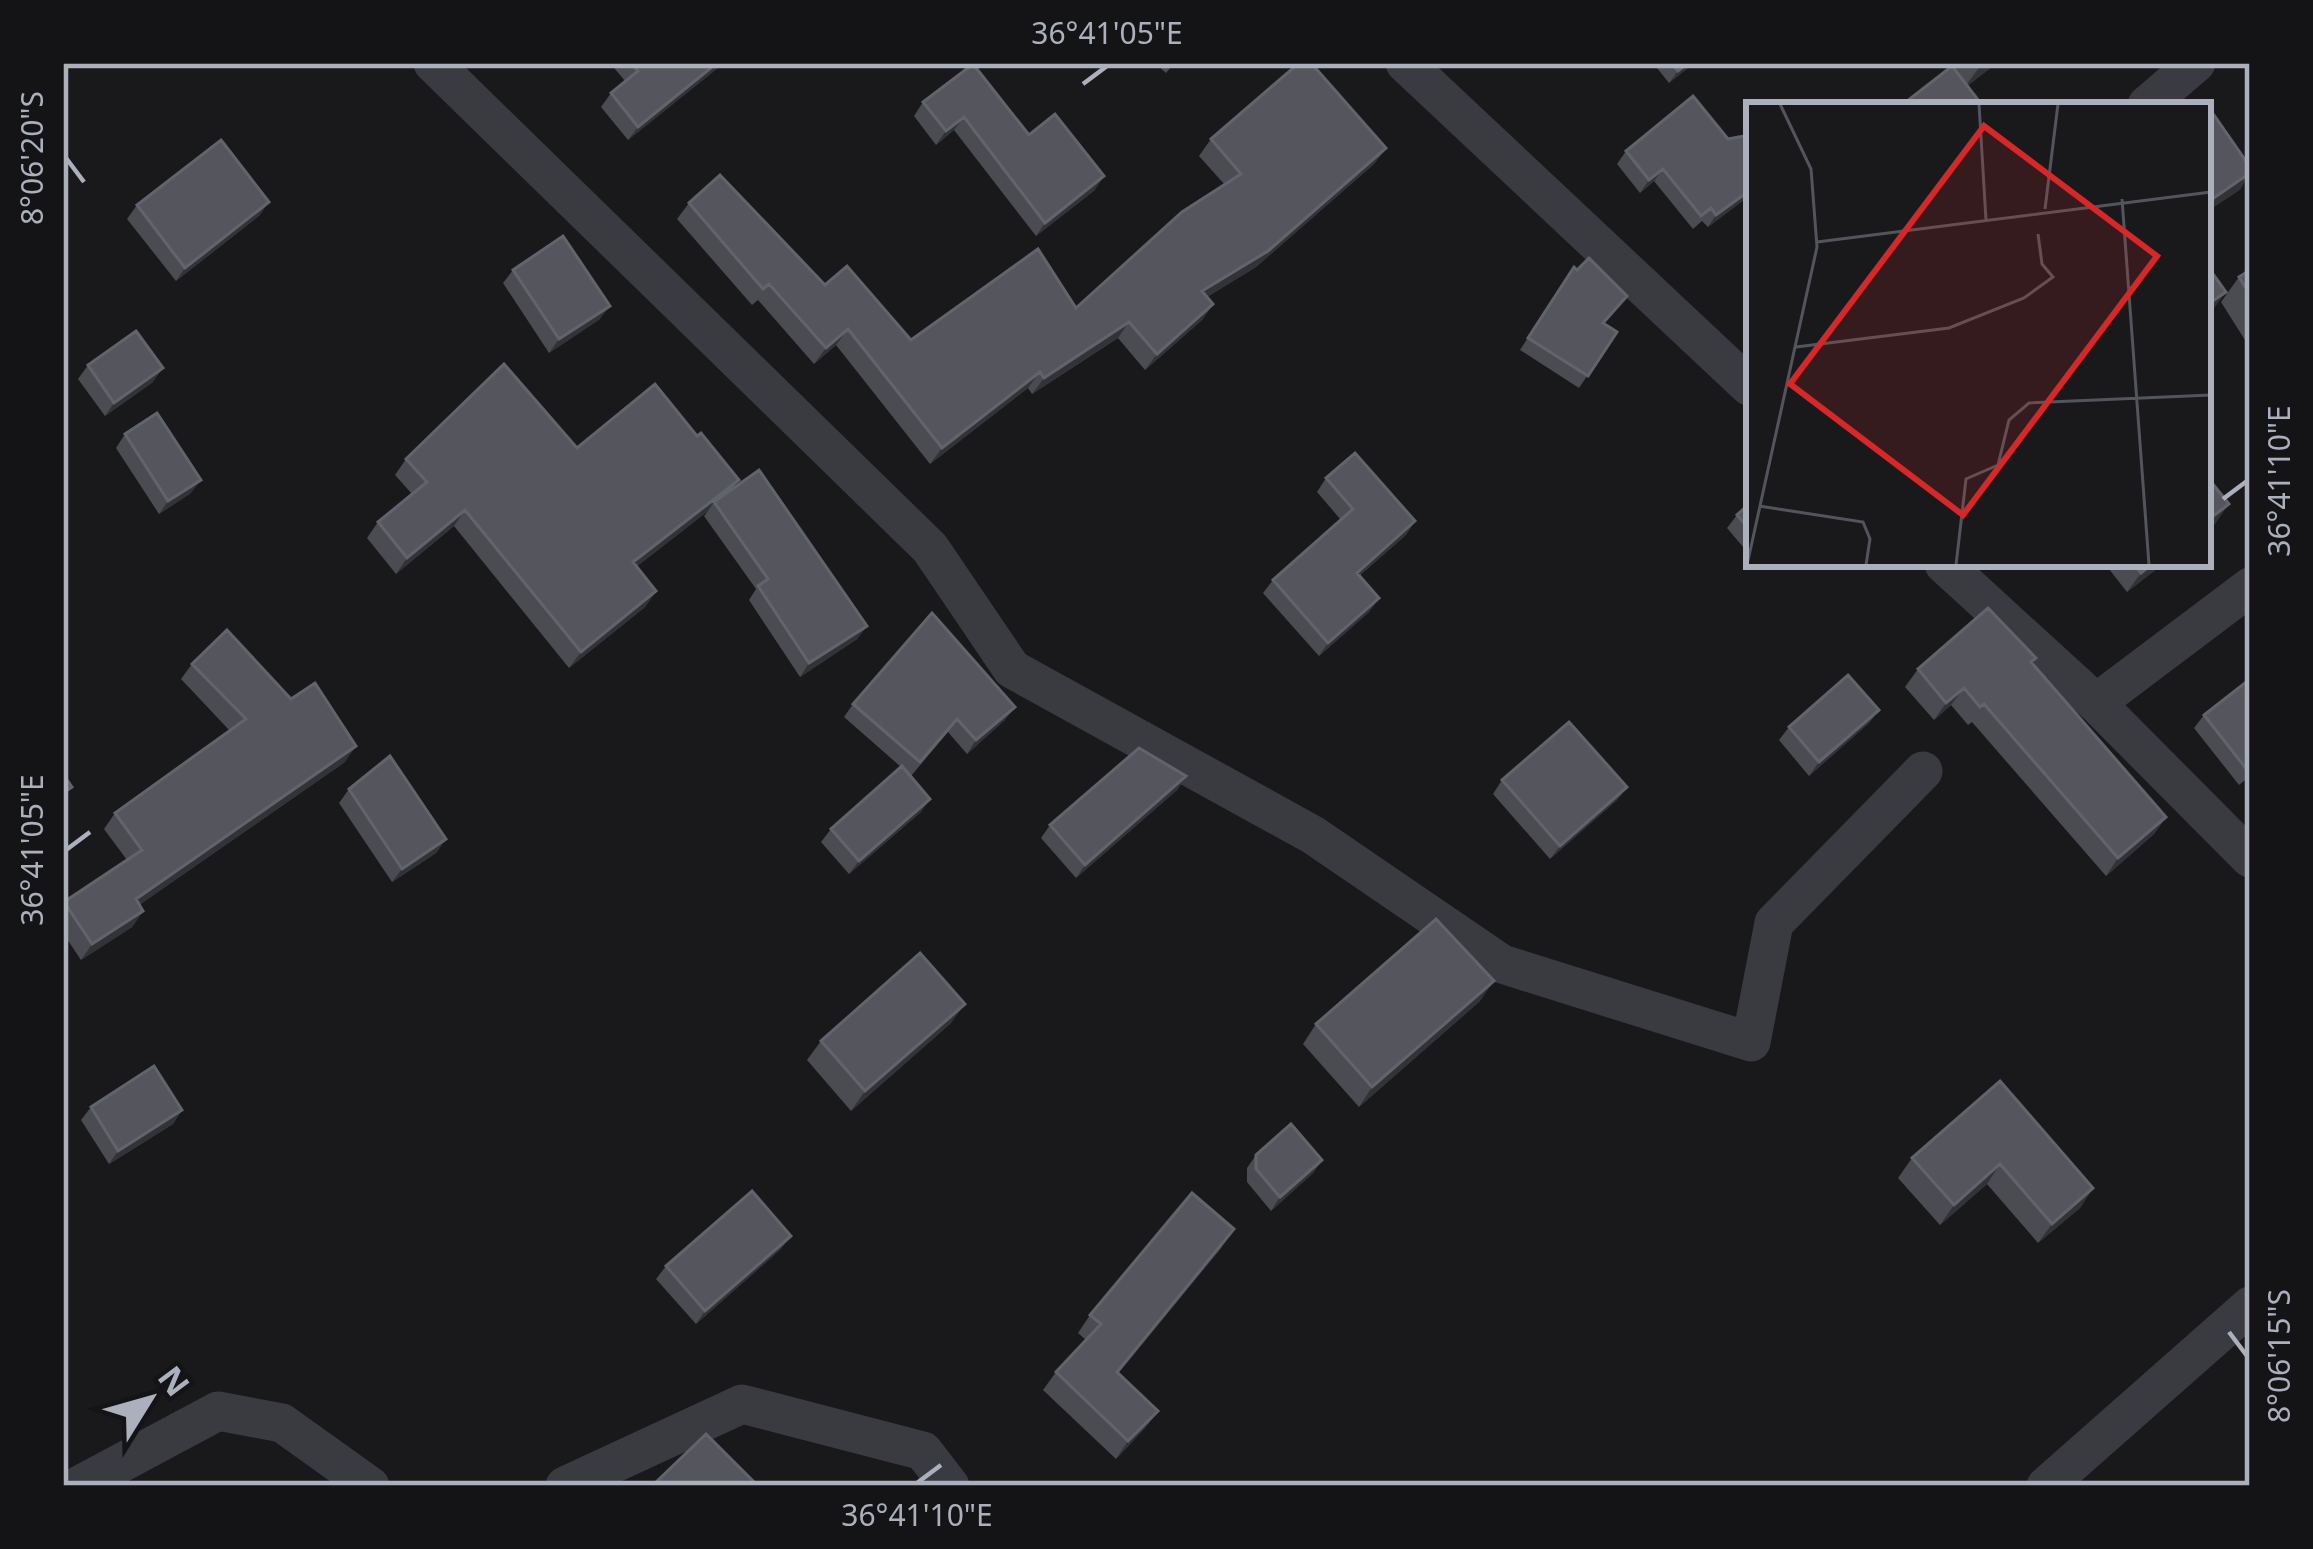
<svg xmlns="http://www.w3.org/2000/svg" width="2313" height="1549" font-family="'Noto Sans',sans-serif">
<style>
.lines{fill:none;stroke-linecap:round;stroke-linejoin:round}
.street{stroke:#3a3b41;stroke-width:39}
.wall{fill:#4a4c51}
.shaded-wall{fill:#323337}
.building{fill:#55565d;stroke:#62646c;stroke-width:3}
.ticks{fill:none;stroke:#abb0bc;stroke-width:4.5}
.inset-road{fill:none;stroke:#53555c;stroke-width:3}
.view{fill:#d62828;fill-opacity:0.15;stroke:#d62828;stroke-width:6}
.inset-edge{fill:none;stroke:#abb0bc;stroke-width:6}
.neatline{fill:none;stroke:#abb0bc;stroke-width:4.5}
.ticks-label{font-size:30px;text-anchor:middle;fill:#abb0bc}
</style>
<rect width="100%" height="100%" fill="#19191c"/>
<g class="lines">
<path class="street" d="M433,63L930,548L1012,669L1313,835L1502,964L1751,1042L1774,923L1923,771
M1405,63L1749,386
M2147,105L2196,63
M1944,564L2096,703L2250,858
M2096,703L2250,587
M78,1486L218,1411L282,1423L370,1486
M565,1486L742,1404L923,1451L950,1486
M2046,1486L2250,1306"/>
</g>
<path class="wall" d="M610,63H724L628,140L601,107L611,93L625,81Z
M1155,63H1174L1166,73Z
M1653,63H1694L1669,83Z
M1945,63H1997L1967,86Z
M923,102L1029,135L1095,190L1036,236L954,130L936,145L914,116Z
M1211,139L1386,148L1374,164L1256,267L1207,297L1213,304L1202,320L1145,370L1118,338L1032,394L1028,388L930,464L836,345L814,364L758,300L752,305L677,219L689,203L911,340L1076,308L1225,185L1199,156Z
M1626,151L1749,196L1708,227L1702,221L1693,229L1654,181L1640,193L1617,164Z
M137,205L260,215L176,281L127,219Z
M1574,267L1627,296L1604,324L1617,332L1579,388L1520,350Z
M513,270L600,319L549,353L503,283Z
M2250,270V348L2221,302L2239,277Z
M88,365L153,382L105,416L78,379Z
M125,434L191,493L159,514L116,448Z
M577,448L732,490L867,626L857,639L800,677L749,600L756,589L704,516L708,511L636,567L656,591L645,607L569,668L454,526L396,574L367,538L378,522L412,494L395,475L406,459Z
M1326,478L1415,521L1406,535L1359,576L1379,598L1369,612L1319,656L1263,593L1273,580L1341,520L1317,492Z
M1749,504V554L1727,528L1737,515Z
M2105,564H2163L2127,592Z
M2032,663L2166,817L2154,834L2106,876L1972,722L1968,725L1951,705L1934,720L1905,687L1918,669Z
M192,664L345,762L139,905L143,911L132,927L81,960L63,933V903L127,860L104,829L115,813L230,731L181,679Z
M2250,679V776L2239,785L2194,728L2204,715Z
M853,704L1005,720L967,754L948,732L911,776L921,812L849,874L821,842L831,829L901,767L844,717Z
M1879,710L1869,723L1809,776L1779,740L1789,727Z
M1186,776L1177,790L1076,878L1041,838L1050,825Z
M1502,780L1627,787L1617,800L1550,859L1493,794Z
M349,789L446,839L436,853L392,882L339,803Z
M1480,1001L1359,1107L1303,1044L1316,1024Z
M951,1023L851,1111L807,1060L821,1041Z
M2000,1081L2093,1188L2080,1208L2038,1243L1987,1184L1940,1225L1898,1178L1912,1158Z
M91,1107L182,1110L173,1124L109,1164L81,1120Z
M1256,1155L1322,1160L1313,1173L1271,1211L1247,1182V1168Z
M1222,1247L1118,1373L1158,1411L1145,1428L1116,1459L1043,1390L1056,1372L1086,1340L1078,1333L1090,1315Z
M781,1249L696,1324L656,1279L666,1266Z"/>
<path class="shaded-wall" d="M717,63H724L628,140L638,127Z
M1688,63H1694L1669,83L1678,71Z
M1985,63H1997L1964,88L1978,69Z
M964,117L954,130L936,145L946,131Z
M1386,148L1374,164L1256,267L1191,307L1202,291Z
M1663,169L1654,181L1640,193L1649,180Z
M2250,173L2240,190L2208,211V202Z
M1104,176L1095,190L1036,236L1045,223Z
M1749,191V196L1708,227L1716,215Z
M269,202L260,215L176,281L185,268Z
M2226,292L2212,311L2208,314V304Z
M1213,304L1202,320L1145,370L1157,354Z
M610,306L600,319L549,353L559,339Z
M1129,322L1118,338L1032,394L1044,378Z
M848,329L836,345L814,364L826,348Z
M163,368L153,382L105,416L114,403Z
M1040,372L1028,388L930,464L942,448Z
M201,480L191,493L159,514L168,501Z
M739,480L727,496L714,502L708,511L622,578L633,562Z
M2229,504L2215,524L2208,529V520Z
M465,510L454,526L396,574L407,558Z
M1415,521L1406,535L1347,586L1357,573Z
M2152,564H2163L2127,592L2141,573Z
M656,591L645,607L569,668L581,652Z
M1379,598L1369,612L1319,656L1328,643Z
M867,626L857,639L800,677L809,663Z
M1964,688L1951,705L1934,720L1946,703Z
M1015,707L1005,720L967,754L976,740Z
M1879,710L1869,723L1809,776L1819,762Z
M356,746L345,762L125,915L136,899Z
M1186,776L1177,790L1076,878L1085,865Z
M1627,787L1617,800L1550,859L1560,846Z
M930,799L921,812L849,874L859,861Z
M2166,817L2154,834L2106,876L2118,858Z
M446,839L436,853L392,882L402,869Z
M143,911L132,927L81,960L92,944Z
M1494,981L1480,1001L1359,1107L1372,1087Z
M965,1004L951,1023L851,1111L865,1091Z
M182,1110L173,1124L109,1164L118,1151Z
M1322,1160L1313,1173L1271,1211L1280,1197Z
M2000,1164L1987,1184L1940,1225L1954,1205Z
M2093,1188L2080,1208L2038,1243L2052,1224Z
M1234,1229L1222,1247L1105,1390L1117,1372Z
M791,1236L781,1249L696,1324L705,1311Z
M1158,1411L1145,1428L1116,1459L1128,1441Z"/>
<path class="building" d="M631,63H717L638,127L611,93L638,71Z
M1299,63H1311L1386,148L1268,251L1202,291L1213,304L1157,354L1129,322L1044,378L1040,372L942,448L848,329L826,348L769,284L763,289L689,203L720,175L825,285L847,266L911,340L1038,249L1076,308L1182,212L1241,174L1211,139Z
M1671,63H1688L1678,71Z
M973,64L1029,135L1055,114L1104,176L1045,223L964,117L946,131L923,102Z
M1952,66L1982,105H1902Z
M1693,96L1728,139L1749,135V191L1716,215L1711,208L1701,216L1663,169L1649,180L1626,151Z
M2214,115L2250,167V173L2208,202V119Z
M221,140L269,202L185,268L137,205Z
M563,236L610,306L559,339L513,270Z
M1589,258L1627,296L1603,323L1617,332L1588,376L1528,338L1574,267L1577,270Z
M2208,267L2226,292L2208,304Z
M2250,270V295L2239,277Z
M136,331L163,368L114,403L88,365Z
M504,364L577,448L655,384L697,436L701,433L739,480L633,562L656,591L581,652L465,510L407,558L378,522L427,482L406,459Z
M157,413L201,480L168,501L125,434Z
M1355,453L1415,521L1357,573L1379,598L1328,643L1273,580L1353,509L1326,478Z
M759,470L867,626L809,663L758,586L768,579L714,502Z
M2208,478L2229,504L2208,520Z
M1749,504V529L1737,515Z
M2134,564H2152L2141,573Z
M1988,608L2036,658L2031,662L2166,817L2118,858L1984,704L1980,707L1964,688L1946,703L1918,669Z
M932,613L1015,707L976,740L957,719L920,762L853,704Z
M227,630L291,699L315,683L356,746L136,899L143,911L92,944L64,902L142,850L115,813L246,719L192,664Z
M1848,675L1879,710L1819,762L1789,727Z
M2250,679V770L2248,771L2204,715Z
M1569,722L1627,787L1560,846L1502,780Z
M1139,748L1186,776L1085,865L1050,825Z
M390,756L446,839L402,869L349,789Z
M902,766L930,799L859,861L831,829Z
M63,774L72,787L63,793Z
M1436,919L1494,981L1372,1087L1316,1024Z
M920,953L965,1004L865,1091L821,1041Z
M154,1066L182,1110L118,1151L91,1107Z
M2000,1081L2093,1188L2052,1224L2000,1164L1954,1205L1912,1158Z
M1291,1124L1322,1160L1280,1197L1256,1169V1155Z
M752,1191L791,1236L705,1311L666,1266Z
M1192,1193L1234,1229L1117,1372L1158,1411L1128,1441L1056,1372L1101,1324L1090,1315Z
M706,1434L758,1486H652Z"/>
<path class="ticks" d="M1083,84L1107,66M66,158L84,182M2223,499L2247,481M66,850L90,832M2229,1332L2247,1356M917,1483L941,1465"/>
<g transform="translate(1746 102)">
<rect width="465" height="465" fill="#19191c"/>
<path class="inset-road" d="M233,2L240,118M376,97L403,463M299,107L312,2M71,140L465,90M50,245L203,226L278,196L307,175L296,162L292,132M13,404L117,420L124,437L120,463M1,463L71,145L65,67L34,2M210,463L220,377L252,363L263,318L283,301L465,293"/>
<path class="view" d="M238,24L411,154L217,413L44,282Z"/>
<rect width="465" height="465" class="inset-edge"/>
</g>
<rect width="2313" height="1549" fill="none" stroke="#141417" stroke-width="132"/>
<g transform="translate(150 1399) rotate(53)" stroke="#141417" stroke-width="9" paint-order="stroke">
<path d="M0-9L21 45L0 30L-21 45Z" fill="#abb0bc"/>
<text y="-18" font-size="33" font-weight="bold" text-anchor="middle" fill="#abb0bc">N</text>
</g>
<rect x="66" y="66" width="2181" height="1417" class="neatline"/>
<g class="ticks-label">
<text x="1107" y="44">36°41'05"E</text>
<text transform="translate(33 158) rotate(-90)" y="10">8°06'20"S</text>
<text transform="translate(2280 481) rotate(-90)" y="10">36°41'10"E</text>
<text transform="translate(33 850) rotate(-90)" y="10">36°41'05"E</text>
<text transform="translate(2280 1356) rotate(-90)" y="10">8°06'15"S</text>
<text x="917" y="1526">36°41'10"E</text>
</g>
</svg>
